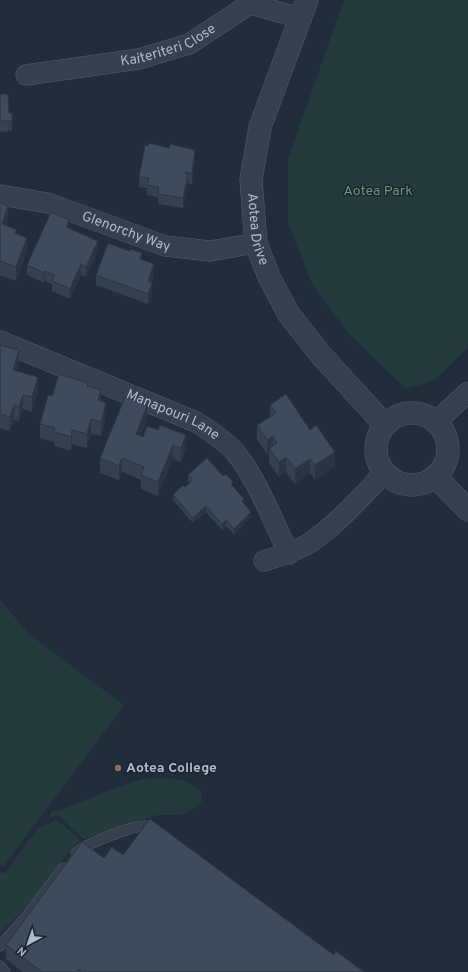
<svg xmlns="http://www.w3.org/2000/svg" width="468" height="972" font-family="Overpass,sans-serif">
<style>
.green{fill:#243a3d}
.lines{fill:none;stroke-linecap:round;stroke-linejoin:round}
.service-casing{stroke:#545d6a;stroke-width:11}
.minor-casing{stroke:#545d6a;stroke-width:21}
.tertiary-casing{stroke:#545d6a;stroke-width:23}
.service{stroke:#363f4c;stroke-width:10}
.minor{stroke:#363f4c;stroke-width:20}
.tertiary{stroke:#363f4c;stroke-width:22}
.wall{fill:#35404e}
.shaded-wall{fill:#2b3440}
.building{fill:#3e4b5b;stroke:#2b3440}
.education-dot{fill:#8d6e63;stroke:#1b2431;stroke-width:1.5}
.labels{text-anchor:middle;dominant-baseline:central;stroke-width:3;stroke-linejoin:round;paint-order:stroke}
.street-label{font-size:14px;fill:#b1bac8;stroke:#1b2431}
.park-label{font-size:14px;fill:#679972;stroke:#1b2431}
.poi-label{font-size:14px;font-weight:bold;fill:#b1bac8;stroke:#1b2431;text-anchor:start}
</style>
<rect width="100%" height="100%" fill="#222d3c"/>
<path class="green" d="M344,0H468V347L435,380L406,389L348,333L312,284L288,223V159Z
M0,600L29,634L124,705L3,867L0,865Z
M168,778L186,781L201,790L202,801L194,809L180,815H158L83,839L58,815L50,818V813L53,811L61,810L115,788L142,779Z
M57,820L80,840L71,849L28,907L0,932V872L4,874L39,827Z"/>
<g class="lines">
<defs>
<path id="service" d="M76,853C85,844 132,826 145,826C150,826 153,828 156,831
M0,946L27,916L63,868
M0,966L5,972"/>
<g id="minor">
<path id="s1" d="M26,75L139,59L189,44L250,4L301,18"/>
<path id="s2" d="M0,195L48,203L165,246L210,251L256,243"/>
<path id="s3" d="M0,341L196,422C210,431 224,440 235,452C256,477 274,523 289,554"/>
<path d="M436,422L468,392"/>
<path d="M264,561C279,556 294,552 308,544C337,525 361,497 385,472"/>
</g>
<g id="tertiary">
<path id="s4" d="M307,0L260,127L251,180L256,243L269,277L288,313L320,354L385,425"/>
<circle cx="412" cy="449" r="36"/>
<path d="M435,476L468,510"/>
</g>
</defs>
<use href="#service" class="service-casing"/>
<use href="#minor" class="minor-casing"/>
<use href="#tertiary" class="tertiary-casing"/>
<use href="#service" class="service"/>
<use href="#minor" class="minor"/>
<use href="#tertiary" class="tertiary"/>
</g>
<path class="wall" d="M0,94L9,113H12V131L0,132Z
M195,160L192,184L188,183L183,208L158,204V197L147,195V188L139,187V177Z
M0,203L8,220L6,226L17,234L27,252L16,281L0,275Z
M69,228L98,251L86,277L81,275L70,299L52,291V284L45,281L44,283L27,275V265Z
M142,260L154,275L152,282V293L148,304L96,285V275Z
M0,345L19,364L17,371L38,392L32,412L23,409L19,421L14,420L10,431L0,428Z
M88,387L101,401L106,417L101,436L91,434L87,448L72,444L71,451L54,446V442L40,438V424L52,396Z
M270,405L335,467L315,480L310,473L295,484L286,472L279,477L269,462V453L267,454L257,440V425L270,417Z
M147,420L140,436L143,437L147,426L186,450L181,462L173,459L158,496L141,489V480L122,472L119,480L100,473V458Z
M188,475L223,476L233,487L244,504L251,517L234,535L226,526L222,530L206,512L193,523L173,500V495L185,487L190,483L188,481Z
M123,855L334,955L364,972H23L6,959V945L104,858Z"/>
<path class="shaded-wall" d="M195,150V160L192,184V174Z
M188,175V185L183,208V198Z
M8,206V220L2,238V224Z
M69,220V230L66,227Z
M27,238V252L16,281V267Z
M98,241V251L86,277V267Z
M142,253V263L140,259Z
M81,264V275L70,299V289Z
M154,264V275L148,291V281Z
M45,271V281L44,283V273Z
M152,283V293L148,304V294Z
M19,350V364L13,384V370Z
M38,377V392L32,412V397Z
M101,390V404L98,400Z
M23,395V409L19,421V407Z
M106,403V417L101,436V422Z
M14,405V420L10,431V417Z
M147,406V420L136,448V434Z
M91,419V434L87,448V434Z
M72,430V444L71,451V437Z
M186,435V450L181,462V448Z
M273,436V451L269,448V453L267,454V440Z
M173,445V459L158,496V482Z
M335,452V467L315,480V465Z
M286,457V472L279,477V462Z
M122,458V472L119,480V466Z
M310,459V473L295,484V469Z
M206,506V512L193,523V518Z
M251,512V517L234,535V529Z
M226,520V526L222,530V524Z"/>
<path class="building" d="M0,94H8L9,113H12V121H0Z
M149,143L169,148L170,144L195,150L192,174L186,172L185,174L188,175L183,198L158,194L159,187L147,185L149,178L139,177L145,145L148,146Z
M0,203L8,206L2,224L17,230L15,233L27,238L16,267L0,261Z
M51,212L69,220L66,227L98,241L86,267L81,264L70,289L52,281L55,275L45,271L44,273L27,265Z
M108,243L129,251L130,249L142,253L140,259L154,264L148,281L152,283L148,294L96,275Z
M0,345L19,350L13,370L38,377L32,397L23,395L19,407L14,405L10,417L0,414Z
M59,374L88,383L87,386L101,390L98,400L106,403L101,422L91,419L87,434L72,430L71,437L54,432L55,428L40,424L48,395L52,396Z
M286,394L310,430L316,425L335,452L315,465L310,459L295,469L286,457L279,462L269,448L277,443L273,436L267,440L257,425L276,413L270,405Z
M125,397L147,406L136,434L143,437L147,426L158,430L160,425L186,435L181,448L173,445L158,482L141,475L144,467L122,458L119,466L100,458Z
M207,458L223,476L226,474L233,482L231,484L244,499L242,501L251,512L234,529L226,520L222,524L206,506L193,518L173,495L183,485L185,487L193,480L188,475Z
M150,819L334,955L336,951L364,972H83L79,969L77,972H42L6,945L82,842L104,858L112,847L123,855Z"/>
<circle class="education-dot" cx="118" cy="768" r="4"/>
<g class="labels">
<g class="street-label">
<text stroke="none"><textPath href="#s1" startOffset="146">Kaiteriteri Close</textPath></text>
<text stroke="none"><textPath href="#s4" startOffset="239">Aotea Drive</textPath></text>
<text stroke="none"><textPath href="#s2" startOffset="132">Glenorchy Way</textPath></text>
<text stroke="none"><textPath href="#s3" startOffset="188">Manapouri Lane</textPath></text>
</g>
<g class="park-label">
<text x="378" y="191">Aotea Park</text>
</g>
<g class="poi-label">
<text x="126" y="768">Aotea College</text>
</g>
</g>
<g transform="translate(28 944) rotate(220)" stroke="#1b2431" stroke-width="3" paint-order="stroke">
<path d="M0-3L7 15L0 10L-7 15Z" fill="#b1bac8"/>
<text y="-6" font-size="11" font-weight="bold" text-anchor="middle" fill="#b1bac8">N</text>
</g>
</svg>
